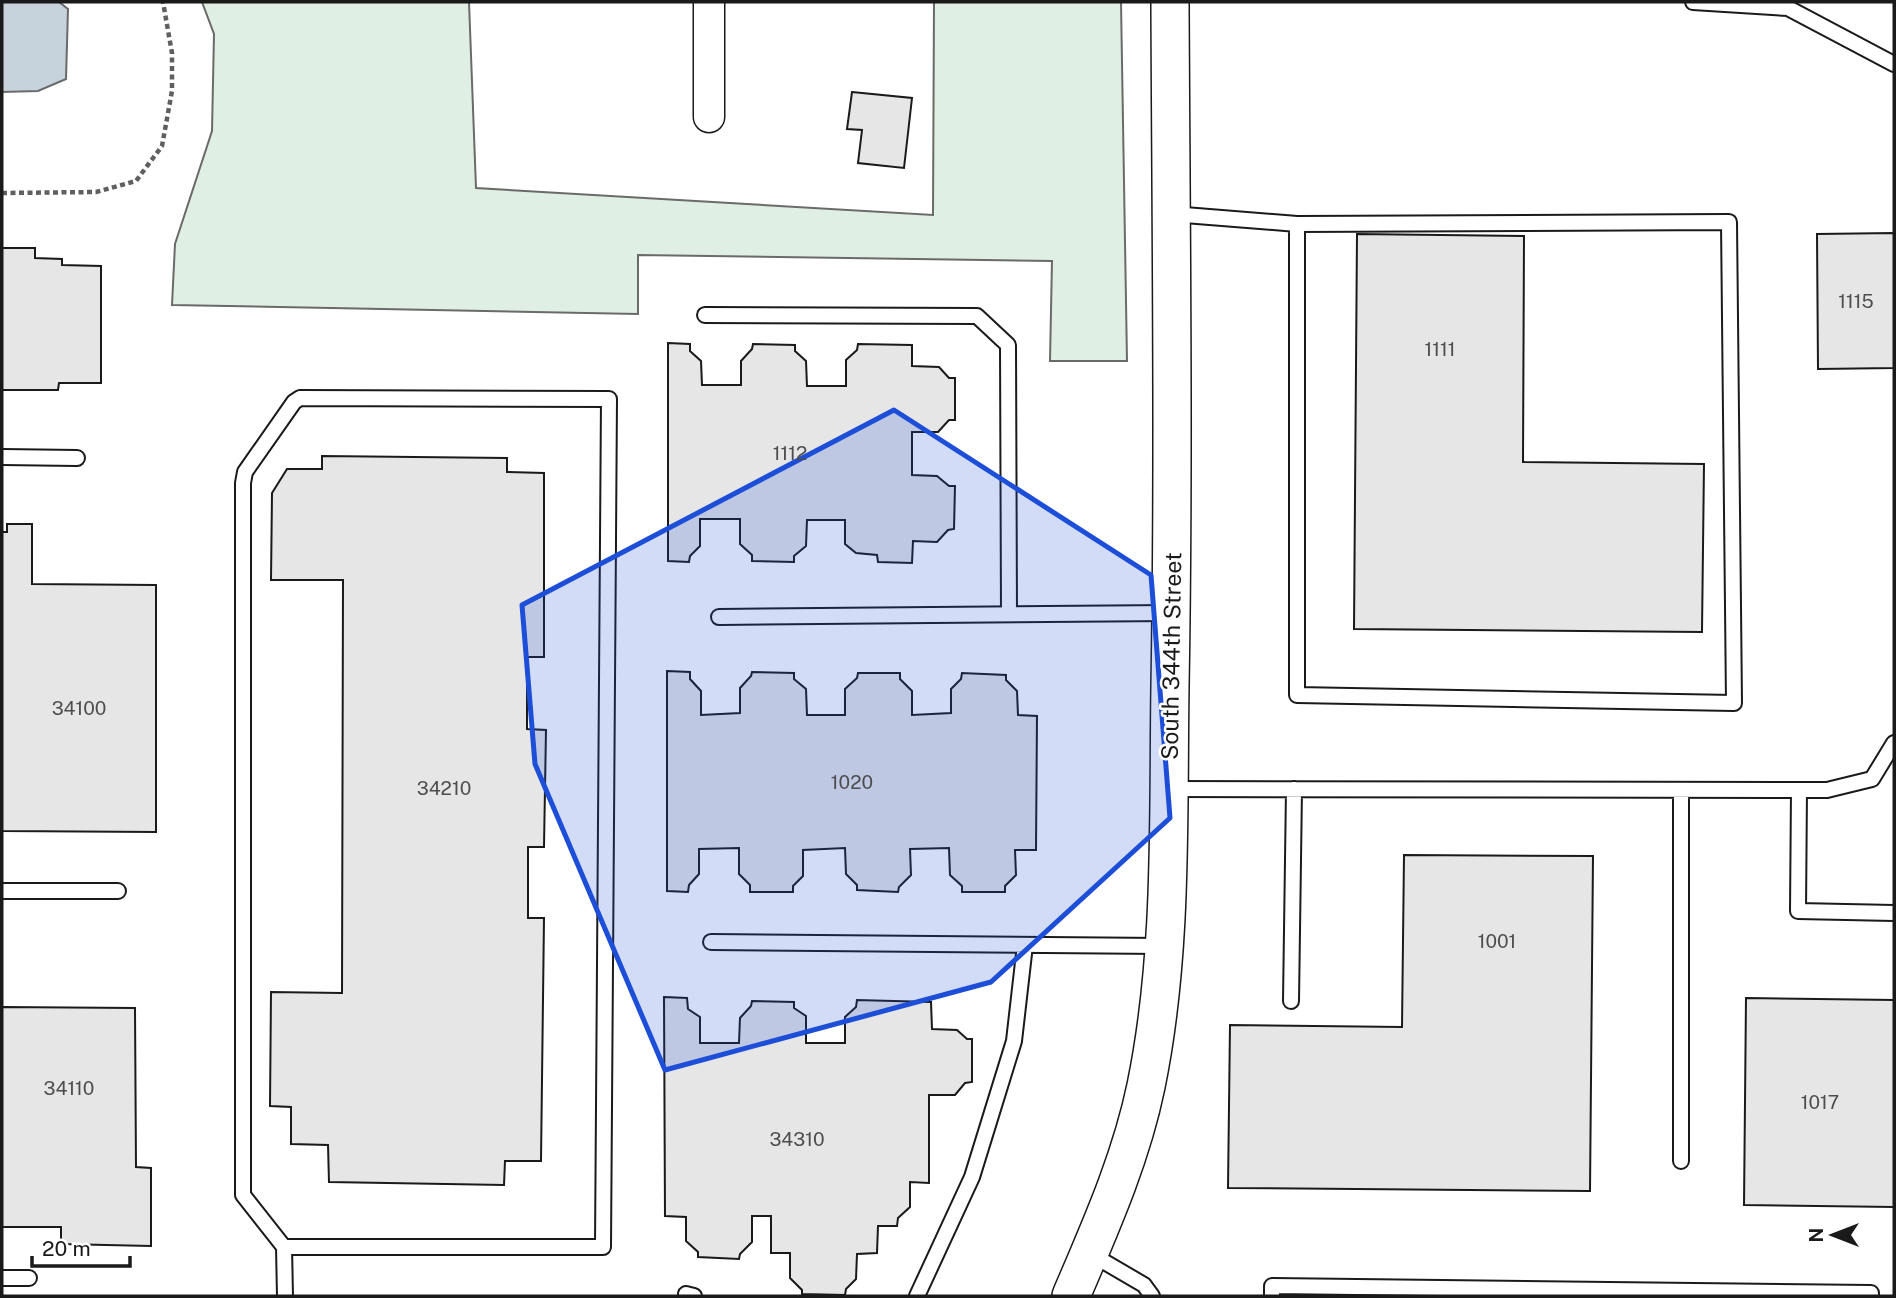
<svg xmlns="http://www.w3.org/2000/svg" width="1896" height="1298" font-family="'Public Sans',sans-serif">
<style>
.green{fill:#e0efe3;stroke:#6a6a6a;stroke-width:2}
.water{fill:#c6d2dc;stroke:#6a6a6a;stroke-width:2}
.building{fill:#e6e6e6;stroke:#1a1a1a;stroke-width:2}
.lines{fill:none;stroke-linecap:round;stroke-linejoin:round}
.service-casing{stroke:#1a1a1a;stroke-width:18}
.minor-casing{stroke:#1a1a1a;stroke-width:33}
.tertiary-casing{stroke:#1a1a1a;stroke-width:40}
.path{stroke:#5f5f5f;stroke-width:4.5;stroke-dasharray:5 3.5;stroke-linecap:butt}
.service{stroke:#fff;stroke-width:14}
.minor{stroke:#fff;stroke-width:30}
.tertiary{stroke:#fff;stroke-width:37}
.marked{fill:#1d4ed8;fill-opacity:0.2;stroke:#1d4ed8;stroke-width:5;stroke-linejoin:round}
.labels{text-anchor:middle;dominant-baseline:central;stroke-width:5;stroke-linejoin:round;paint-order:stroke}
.number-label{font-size:19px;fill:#4d4d4d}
.street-label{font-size:23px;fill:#1a1a1a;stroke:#fff}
</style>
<rect width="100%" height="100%" fill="#fff"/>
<path class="green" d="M202,2H469L476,188L933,215L934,2H1121L1127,361H1050L1052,261L638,255V314L172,305L175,244L212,131L214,34Z"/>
<path class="water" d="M2,2H59L68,9L66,79L38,91L2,92Z"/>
<path class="building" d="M852,92L912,98L904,168L858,163L862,130L847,129Z
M1894,233V368L1818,369L1817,234Z
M1357,234L1524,236L1523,462L1704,464L1702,632L1354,629Z
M2,248H35V258L62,259V265L101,266V383H59L58,390H2Z
M668,343L690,344V351L701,361L702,385H741V361L752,349L753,344L795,345V351L806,361L807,386H846V360L857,350L858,344L912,345V366L939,367L949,378H955V420H949L938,432H912V475L937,476L949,486H955L954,529L948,530L937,542L913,541L912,563L878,562L877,555L856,553L845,544V520H807L806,546L794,556V562L752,561V555L740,544V519H700V546L690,556L689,562L668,561Z
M322,456L507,458V472L544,473V657H527V729L546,730L544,847H528V918H544L541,1161H505L504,1185L329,1182L328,1145L291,1144V1107L270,1106L271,992L342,993L343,580H271L272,493L287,469H322Z
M7,524H32V584L156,585V832L2,831V532H7Z
M667,671L690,672V679L701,691V715L740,713V688L751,676L752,672L794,673V679L806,689L807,715H845V689L857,678L858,673H900V679L912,691V715L951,713V689L961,679L962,673L1006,675V680L1017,691L1018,715L1037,716L1036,850H1015L1016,875L1005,886V892H962V886L950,875L949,848L910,849L911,875L899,887L898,892L857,890V885L846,874L845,848L803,850V876L793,886V892H750V885L739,874V848L699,849V874L689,885L688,892L667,891Z
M1404,855L1593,856L1590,1191L1228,1188L1230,1025L1402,1027Z
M664,997L687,998L688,1009L700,1017V1043H739L740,1018L751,1006L752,1001L794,1002V1008L806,1016V1043H845V1017L856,1007L857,1000L931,1002L932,1029L957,1030L967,1039H972V1082L965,1083L955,1095H929V1183L910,1182V1207L898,1218L897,1226H878L877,1253L857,1254L856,1279L846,1289L845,1295L802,1294V1290L790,1278V1253H771V1216H752V1242L740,1254L739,1259L698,1257V1252L686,1241V1217L665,1216Z
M1746,998L1894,1000V1207L1744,1205Z
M2,1007L135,1008L136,1167L151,1168V1246L61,1244V1227H2Z"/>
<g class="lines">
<defs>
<path id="service" d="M1693,2L1788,8L1894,64
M1172,214L1297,224V695L1734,703L1729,222L1297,224
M705,315L977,316L1008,345L1009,614
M2,457L77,458
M719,617L1170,613
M1170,789L1827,790L1872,779L1894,743
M1681,790V1161
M1799,790L1798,911L1894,913
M2,891H118
M711,942L1162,946
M1291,1001L1294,789
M284,1247H603L609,399L300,398L294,402L245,472L243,483V1195L284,1247L285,1296
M1091,1254L1144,1285L1152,1296
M2,1278H29
M686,1294L694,1296
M917,1296L972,1177L1014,1041L1025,945
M1272,1296V1286L1871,1293V1296"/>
<path id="minor" d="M709,117V2"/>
<path id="tertiary" d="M1071,1296C1100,1228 1131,1159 1146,1086C1173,955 1168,818 1170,686C1174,458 1171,230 1170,2"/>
</defs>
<use href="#service" class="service-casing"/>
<use href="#minor" class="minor-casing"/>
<use href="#tertiary" class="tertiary-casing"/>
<path class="path" d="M2,193L96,192L136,181L162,146L172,91V53L163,2"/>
<use href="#service" class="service"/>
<use href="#minor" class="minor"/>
<use href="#tertiary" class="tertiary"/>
</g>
<path class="marked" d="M894,410L1151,575L1170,818L991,982L665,1070L535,764L522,605Z"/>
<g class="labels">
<g class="number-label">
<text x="1856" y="301">1115</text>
<text x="1440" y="349">1111</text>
<text x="790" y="453">1112</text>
<text x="79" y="708">34100</text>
<text x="852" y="782">1020</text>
<text x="444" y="788">34210</text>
<text x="1497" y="941">1001</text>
<text x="69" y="1088">34110</text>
<text x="1820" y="1102">1017</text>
<text x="797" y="1139">34310</text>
</g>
<g class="street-label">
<text transform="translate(1171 656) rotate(-89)">South 344th Street</text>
</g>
</g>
<rect width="1896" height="1298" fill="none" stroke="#1a1a1a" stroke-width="7"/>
<g transform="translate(1833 1235) rotate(270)" stroke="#ffffff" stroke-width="5" paint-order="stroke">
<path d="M0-5L12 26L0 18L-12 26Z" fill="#1a1a1a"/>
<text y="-10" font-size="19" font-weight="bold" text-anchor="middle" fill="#1a1a1a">N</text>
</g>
<path d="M32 1256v10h98v-10" fill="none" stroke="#1a1a1a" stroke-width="3.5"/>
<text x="42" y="1256" font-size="21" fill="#1a1a1a" stroke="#ffffff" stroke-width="5" paint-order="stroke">20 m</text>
</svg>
